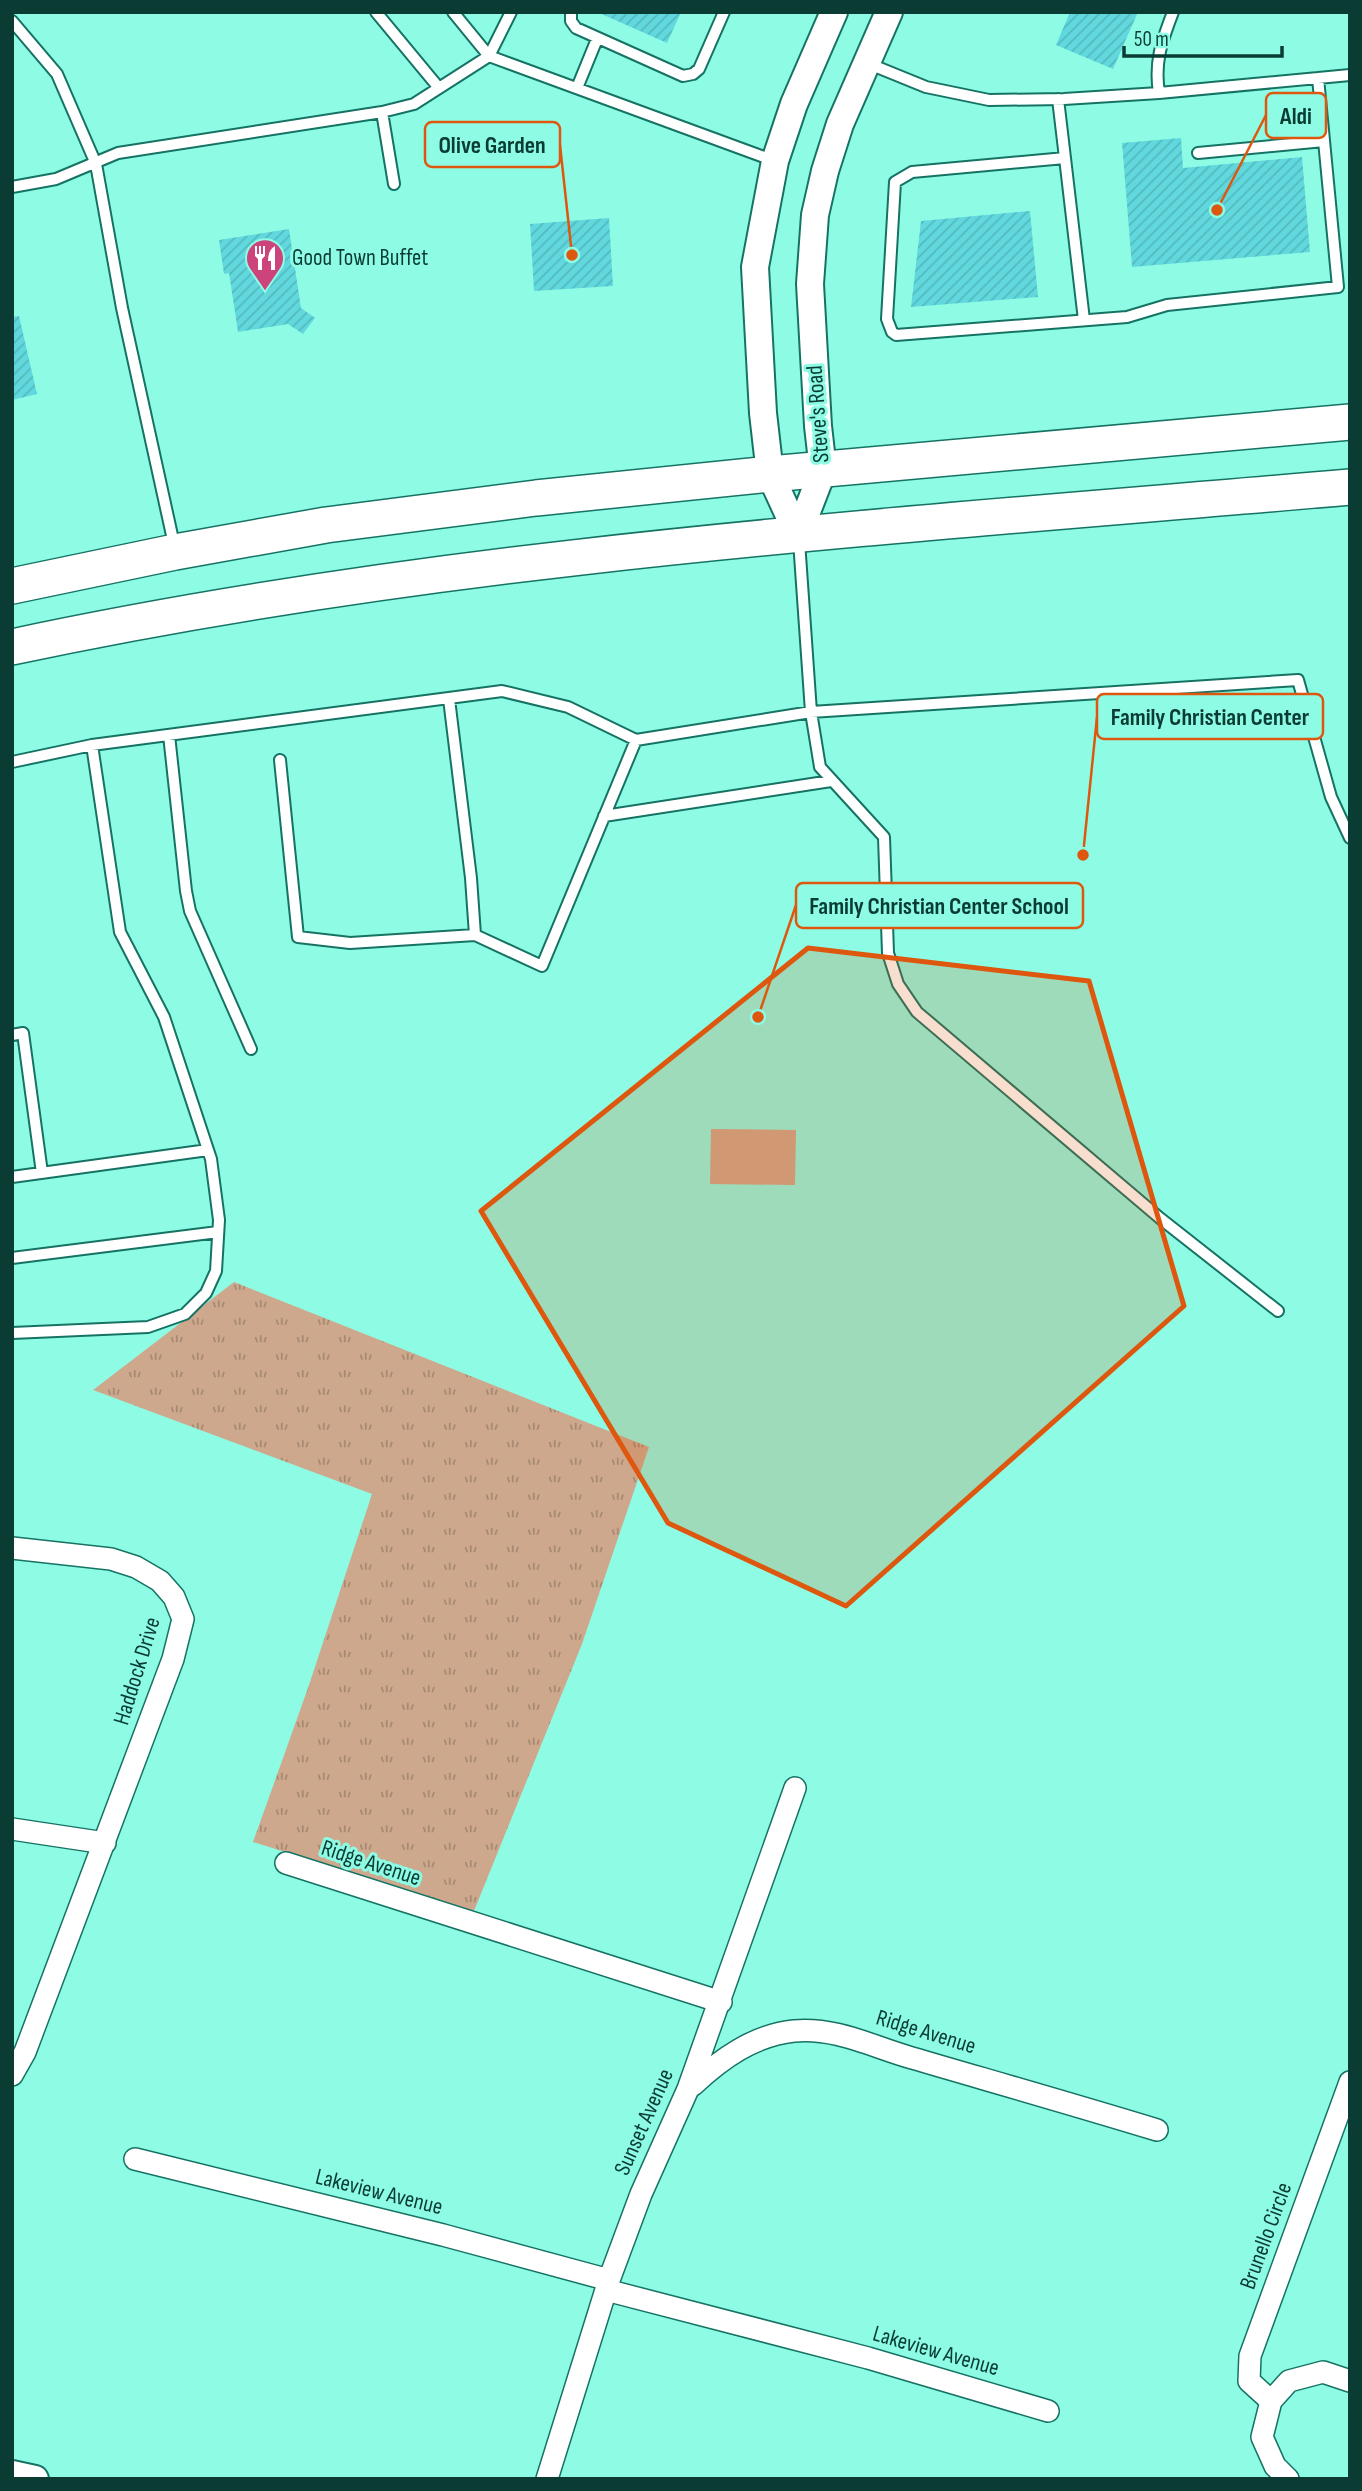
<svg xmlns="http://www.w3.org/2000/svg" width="1362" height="2491" font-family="'Sofia Sans Condensed',sans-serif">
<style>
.grass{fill:url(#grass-tufts)}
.pitch{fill:#cea88c}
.building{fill:url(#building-hatch)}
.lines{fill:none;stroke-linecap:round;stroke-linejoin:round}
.service-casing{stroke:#167364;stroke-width:14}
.minor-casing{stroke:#167364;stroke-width:24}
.tertiary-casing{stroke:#167364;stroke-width:30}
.trunk-casing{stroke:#167364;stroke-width:38}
.service{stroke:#fff;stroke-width:10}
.minor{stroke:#fff;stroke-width:21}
.tertiary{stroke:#fff;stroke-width:26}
.trunk{stroke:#fff;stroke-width:35}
.marked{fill:#dd580e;fill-opacity:0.2;stroke:#dd580e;stroke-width:5;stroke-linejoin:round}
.labels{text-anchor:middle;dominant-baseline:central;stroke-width:6;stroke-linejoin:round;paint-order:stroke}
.poi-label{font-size:23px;fill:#0a3c34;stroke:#8efce5;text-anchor:start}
.street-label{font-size:23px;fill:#0a3c34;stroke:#8efce5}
.leader{fill:none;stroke:#dd580e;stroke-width:2.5}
.callout-dot{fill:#dd580e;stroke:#8efce5;stroke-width:2.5}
.callout{fill:#8efce5;stroke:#dd580e;stroke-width:2.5}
.callout-label{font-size:24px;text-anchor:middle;font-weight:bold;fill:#0a3c34}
</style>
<defs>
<pattern id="grass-tufts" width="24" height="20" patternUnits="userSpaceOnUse" patternTransform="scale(1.75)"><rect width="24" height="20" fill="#cea88c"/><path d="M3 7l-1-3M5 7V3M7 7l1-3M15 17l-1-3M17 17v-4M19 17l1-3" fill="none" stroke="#a58a73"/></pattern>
<pattern id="building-hatch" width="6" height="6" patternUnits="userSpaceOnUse" patternTransform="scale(1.75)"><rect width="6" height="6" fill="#61d8dd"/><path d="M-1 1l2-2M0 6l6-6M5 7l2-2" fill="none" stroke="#53babe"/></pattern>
</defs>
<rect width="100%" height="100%" fill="#8efce5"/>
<path class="grass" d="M234,1282L649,1447L582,1644L474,1911L253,1842L308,1688L372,1494L93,1390Z"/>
<path class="pitch" d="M711,1129L796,1130L795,1185L710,1184Z"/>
<path class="building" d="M597,12H681L667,43Z
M1070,12H1138L1113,69L1056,45Z
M1181,138L1183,168L1302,157L1310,252L1132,267L1122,143Z
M1030,211L1038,297L911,307L921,221Z
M609,218L613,286L534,291L530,224Z
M289,229L301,308L315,318L303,334L288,324L238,332L229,273L224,274L219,240Z
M19,316L37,394L12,400V317Z"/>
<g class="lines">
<defs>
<path id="service" d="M376,12L439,88
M453,12L489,56L775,161
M571,12V21L576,28L683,76L693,74L699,69L724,12
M12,21L57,74L96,164L122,308L175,549
M867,63L926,87L989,100L1064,99L1159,93L1350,75
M577,88L597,39
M1159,93C1154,61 1162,41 1173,12
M1058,99L1065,158
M382,112L394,184
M1198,153L1324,141
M12,187L56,179L118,153L382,112L414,104L489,56L511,12
M1084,320L1065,158L912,172L895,182L887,319L892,332L896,335L1127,317L1167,305L1338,287L1318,78
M799,541L811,712L820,767L884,837L888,953L898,984L917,1012L1161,1219L1278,1311
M449,699L471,878L475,935
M169,735L186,891L190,911L251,1049
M280,760L298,937L350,943L475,935L542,966L636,740
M12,762L92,745L502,691L568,707L636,740L811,712L1298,680L1331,797L1350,838
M604,816L831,781
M12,1035L23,1033L42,1173
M12,1177L208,1150
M12,1258L218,1232
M12,1333L148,1327L185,1314L206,1293L216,1271L219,1220L211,1159L164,1017L120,932L92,745"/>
<path id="minor" d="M12,1548L111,1559L136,1567L160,1581L174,1597L183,1619L173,1659L25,2052L12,2075
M12,1829L105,1843
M286,1863L721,2002
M693,2085C721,2059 754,2035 794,2031C836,2027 873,2047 912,2058C994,2082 1075,2105 1157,2130
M135,2159L443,2235L609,2280
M606,2290L868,2358L1048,2411
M1271,2401L1249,2381L1250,2356L1350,2082
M547,2479L609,2280L641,2194L688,2089L795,1788
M1288,2479L1275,2466L1262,2437L1271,2401L1289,2381L1323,2372L1350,2381"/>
<path id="tertiary" d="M798,535L770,474L763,413L755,267L775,161L794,104L834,12
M798,535L823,470L818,426L810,284L815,215L825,171L840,124L889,12
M12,2474L35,2479"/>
<path id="trunk" d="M12,586L175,552L326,525L536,498L770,474L1350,422
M12,647C452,553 902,526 1350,487"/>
</defs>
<use href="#service" class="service-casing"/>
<use href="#minor" class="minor-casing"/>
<use href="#tertiary" class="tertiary-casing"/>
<use href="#trunk" class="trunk-casing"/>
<use href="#service" class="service"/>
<use href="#minor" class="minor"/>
<use href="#tertiary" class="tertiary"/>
<use href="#trunk" class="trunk"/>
</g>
<path class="marked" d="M808,948L1089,981L1184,1306L846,1606L668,1523L481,1211Z"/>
<defs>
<symbol id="restaurant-pin" viewBox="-11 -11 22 30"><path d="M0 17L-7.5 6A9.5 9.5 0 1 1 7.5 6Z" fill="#cd437c" stroke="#8efce5"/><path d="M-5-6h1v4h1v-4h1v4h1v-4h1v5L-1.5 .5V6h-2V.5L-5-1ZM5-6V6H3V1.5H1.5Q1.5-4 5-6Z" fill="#fff"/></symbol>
</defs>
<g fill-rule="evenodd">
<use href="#restaurant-pin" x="243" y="236" width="44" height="60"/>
</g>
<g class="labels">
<g class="poi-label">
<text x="292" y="258">Good Town Buffet</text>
</g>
<g class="street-label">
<text transform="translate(818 414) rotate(-94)">Steve's Road</text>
<text transform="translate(137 1671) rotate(-73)">Haddock Drive</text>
<text transform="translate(371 1863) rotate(18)">Ridge Avenue</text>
<text transform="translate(926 2032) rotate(17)">Ridge Avenue</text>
<text transform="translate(644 2122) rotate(-66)">Sunset Avenue</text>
<text transform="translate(379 2192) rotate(14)">Lakeview Avenue</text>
<text transform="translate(1266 2236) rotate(-70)">Brunello Circle</text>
<text transform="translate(936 2351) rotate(16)">Lakeview Avenue</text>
</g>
</g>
<path class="leader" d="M1217 210L1266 115M572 255L560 145M1083 855L1097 717M758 1017L796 905"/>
<g class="callout-dot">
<circle cx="1217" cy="210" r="7"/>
<circle cx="572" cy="255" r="7"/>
<circle cx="1083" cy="855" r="7"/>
<circle cx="758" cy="1017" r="7"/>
</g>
<g class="callout">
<rect x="1266" y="93" width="60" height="45" rx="7"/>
<rect x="425" y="122" width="135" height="45" rx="7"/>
<rect x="1097" y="694" width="226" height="45" rx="7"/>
<rect x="796" y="883" width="287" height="45" rx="7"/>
</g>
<g class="callout-label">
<text x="1296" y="124">Aldi</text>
<text x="492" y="153">Olive Garden</text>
<text x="1210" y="725">Family Christian Center</text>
<text x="939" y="914">Family Christian Center School</text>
</g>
<rect width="1362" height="2491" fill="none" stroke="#0a3c34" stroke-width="28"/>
<path d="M1124 46v10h158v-10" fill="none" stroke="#0a3c34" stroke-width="3.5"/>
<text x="1134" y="46" font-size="21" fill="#0a3c34" stroke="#8efce5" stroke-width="5" paint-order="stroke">50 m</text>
</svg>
